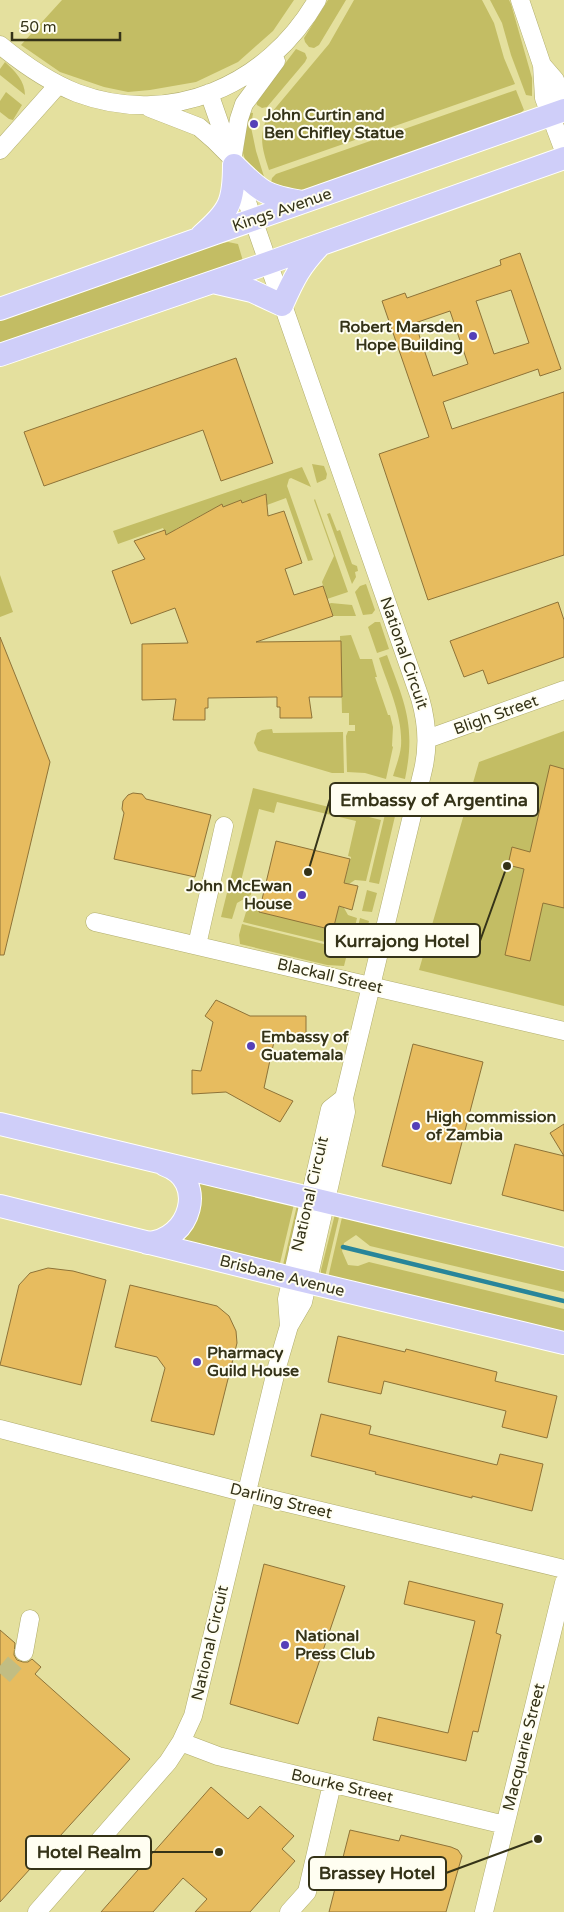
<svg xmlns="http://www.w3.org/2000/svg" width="564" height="1912" font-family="'Varela Round',sans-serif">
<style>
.green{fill:#c3bd64}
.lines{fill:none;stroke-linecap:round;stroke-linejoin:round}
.stream{stroke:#28859a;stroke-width:4.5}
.building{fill:#e7bc5f;stroke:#8e7338;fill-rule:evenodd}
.minor-tunnel{stroke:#c1bd83;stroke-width:18;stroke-dasharray:18 9;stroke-linecap:butt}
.minor-casing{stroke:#b1ad6d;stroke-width:19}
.major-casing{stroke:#fff;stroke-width:24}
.minor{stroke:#fff;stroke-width:18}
.major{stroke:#cfcef9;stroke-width:22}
.poi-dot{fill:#5540b8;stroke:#fffef1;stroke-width:2}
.labels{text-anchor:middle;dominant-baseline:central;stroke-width:4;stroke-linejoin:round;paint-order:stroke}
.poi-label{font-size:16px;font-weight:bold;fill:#353318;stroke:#fffef1;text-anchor:start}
.street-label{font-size:16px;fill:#353318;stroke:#fffef1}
.leader{fill:none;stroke:#353318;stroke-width:2}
.callout-dot{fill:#353318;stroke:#fffef1;stroke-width:2}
.callout{fill:#fffef1;stroke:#353318;stroke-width:2}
.callout-label{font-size:18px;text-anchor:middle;font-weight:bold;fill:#353318}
</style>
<rect width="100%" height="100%" fill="#e4e09e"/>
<path class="green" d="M62,0H294L273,31L238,62L196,82L150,90L128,92L104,87L60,72L21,45Z
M328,0H346L319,45L314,48L309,47L305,42L304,38Z
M354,0H482L494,23L504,58L515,84L269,170C263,151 258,137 267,118L329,44Z
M490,0H509L511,4L532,78V96L526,95L511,55L502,23Z
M296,49L305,53L307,58L305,62L267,107L262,108L257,105L256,102Z
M5,62C15,71 25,81 25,95L0,75V69Z
M516,90L524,110L518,115L302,192L271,183L272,178L276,174Z
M6,92L22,105L13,120L9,119L0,112V101Z
M248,112L253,113L251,127L256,151L266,183L247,166L243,153Z
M228,242L238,244L243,261L0,348V320L216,244Z
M312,464L324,466L327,474L326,479L317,483Z
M302,467L311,487L291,478L289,479L287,486L313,560L308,561L286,498L267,505L265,494L242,503L241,500L234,503L231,529L222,504L176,529L168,541L163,528L118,544L113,531Z
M315,499L348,592L327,599L322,582L334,556L314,500Z
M330,513L337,531L340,530L352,564L357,566L358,571L355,572L356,577L352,584L327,514Z
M0,575L13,612L0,617Z
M366,584L375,610L372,614L363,615L355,592L360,586Z
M331,603L352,605L356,616H333L329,604Z
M375,622H380L389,649L377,653L368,627Z
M351,635L360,659H372L377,677H375L388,715H390L393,727L392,746L393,747L386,779L365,773L347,772L346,736L348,731H355V725H349V713H342L340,636Z
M387,655C405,704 416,726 405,779L393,776C396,766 400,756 401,746C403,716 388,686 379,658Z
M272,729L273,733L343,732L344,773H332L258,751L254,743L257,733L262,730Z
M564,731V1006L419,970L479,762Z
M253,788L381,820L366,881L355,880L349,884L344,883L351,857L348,856L356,821L277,802L274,813L259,809L239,889L251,892V895L237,903L232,919L221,917Z
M386,810L396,812L379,884L369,882Z
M367,890L377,893L372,912L362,911Z
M339,906L344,908L348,915L357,918L350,948L243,922L246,912L251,909L333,930Z
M360,918L369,921L362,950L353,948Z
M242,924L348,950L344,966L327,965L240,944L239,935Z
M189,1180L294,1204L280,1263L176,1238Z
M297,1205H300L286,1265H283Z
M340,1213L325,1277L321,1274V1270L335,1214Z
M343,1213L564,1266V1292L370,1246L356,1235L344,1243L342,1251L348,1265L358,1266L369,1262L564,1309V1335L328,1278Z"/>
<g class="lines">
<path class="stream" d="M343,1247L564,1301"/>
</g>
<path class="building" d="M520,253L561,369L540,376L538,369L443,402L452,429L564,392V555L428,600L379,454L429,437L382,301L405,293L407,298L501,265L500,260ZM511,290L529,343L494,354L476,301ZM450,311L468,364L433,376L415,323Z
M236,358L273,463L221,481L203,430L44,486L24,432Z
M266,494L268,516L284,511L302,563L285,569L294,595L323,586L333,616L256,642L341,641L342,697H309L312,718H280V707H277V697L208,698V708H205V720H173L176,699L142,700V644L188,643L175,608L131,624L112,571L145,559L134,541L165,530L166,535L222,504L223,507L241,500L242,503Z
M558,602L564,620V657L488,684L483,670L464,677L450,641Z
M0,637L50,762L4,955H0Z
M550,765L564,769V908L543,903L530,961L505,955L524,869L508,865L512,847L530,852Z
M133,793L142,794L146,799L211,815L195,877L114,859L124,813L122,809L123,801L128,795Z
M276,841L350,859L344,883L358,886L352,910L339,906L333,930L259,912Z
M216,1000L250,1016H306V1038L275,1037L264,1088L293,1101L280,1122L226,1092L192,1094V1070L201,1071L213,1022L205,1016Z
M413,1044L483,1062L451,1184L382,1166Z
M564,1124V1156L550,1133Z
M515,1144L564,1156V1211L502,1195Z
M48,1268L73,1271L106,1280L81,1385L0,1365L19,1285L30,1273Z
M130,1285L217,1306L229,1316L236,1331L237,1343L214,1435L151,1421L165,1368L157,1357L115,1347Z
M338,1336L405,1352L406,1349L497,1372L495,1381L557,1396L547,1438L502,1427L506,1411L384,1381L381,1394L328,1382Z
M321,1414L371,1426L369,1434L497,1465L500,1454L543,1464L532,1511L472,1496V1498L375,1474L376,1472L311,1456Z
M264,1564L345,1586L298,1724L230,1704Z
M409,1581L503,1604L496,1633L501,1635L478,1732L473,1731L466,1761L373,1740L378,1717L448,1733L475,1621L404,1604Z
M0,1630L15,1643L14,1655L17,1660L23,1662H28L32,1659L41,1667L35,1674L130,1759L0,1902Z
M211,1787L248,1819L260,1806L294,1836L282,1849L295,1861L250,1912H195L207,1899L183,1878L153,1912H101Z
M350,1830L399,1841L401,1835L451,1847L458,1850L462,1856L446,1912H329Z"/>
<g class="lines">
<path class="minor-tunnel" d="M3,1676L24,1652"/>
<defs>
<path id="minor" d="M520,0L542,65L544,98L564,151
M0,45C23,64 49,82 77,93C171,128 268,85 317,0
M542,65L555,80L564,100
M150,108L199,127L214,140L229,155
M0,150L58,85
M233,155L239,119L244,104L276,61
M427,739L564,690
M95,922L564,1031
M197,945L224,826
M289,1326L287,1299L330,1109L344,1098
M0,1429L246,1493L564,1569
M24,1652L30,1619
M181,1742L218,1756L505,1825
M37,1912L168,1762L181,1742L193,1716L277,1367L289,1326L303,1302L346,1112L344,1098L423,770C429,745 427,722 420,698L209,93
M289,1912L307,1892L332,1784
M484,1912L564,1583"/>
<path id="major" d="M234,165C261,192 265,196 303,202
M202,235C230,211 234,201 234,165
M213,282L252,291L282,305C294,278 300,266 320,245
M0,309L564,110
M0,355L268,263L564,158
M0,1124L564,1259
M0,1206L291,1278L564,1343
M147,1243C191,1241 208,1180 165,1165"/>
</defs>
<use href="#minor" class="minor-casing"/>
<use href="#major" class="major-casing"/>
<use href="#minor" class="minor"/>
<use href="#major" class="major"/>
</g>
<g class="poi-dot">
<circle cx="254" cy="124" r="5"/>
<circle cx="473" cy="336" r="5"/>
<circle cx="302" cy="895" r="5"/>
<circle cx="251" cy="1046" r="5"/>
<circle cx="416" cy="1126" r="5"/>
<circle cx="197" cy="1362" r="5"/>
<circle cx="285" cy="1645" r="5"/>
</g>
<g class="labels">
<g class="poi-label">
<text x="264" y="115">John Curtin and<tspan x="264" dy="18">Ben Chifley Statue</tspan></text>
<text x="463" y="327" text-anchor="end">Robert Marsden<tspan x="463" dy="18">Hope Building</tspan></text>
<text x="292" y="886" text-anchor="end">John McEwan<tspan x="292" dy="18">House</tspan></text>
<text x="261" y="1037">Embassy of<tspan x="261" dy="18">Guatemala</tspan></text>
<text x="426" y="1117">High commission<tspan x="426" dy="18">of Zambia</tspan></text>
<text x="207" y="1353">Pharmacy<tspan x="207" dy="18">Guild House</tspan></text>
<text x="295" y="1636">National<tspan x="295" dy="18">Press Club</tspan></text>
</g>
<g class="street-label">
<text transform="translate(282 210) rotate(-19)">Kings Avenue</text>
<text transform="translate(404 653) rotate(71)">National Circuit</text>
<text transform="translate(496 715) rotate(-20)">Bligh Street</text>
<text transform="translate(330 976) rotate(13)">Blackall Street</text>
<text transform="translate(310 1194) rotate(-77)">National Circuit</text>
<text transform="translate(282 1276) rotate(14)">Brisbane Avenue</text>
<text transform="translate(281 1501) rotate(14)">Darling Street</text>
<text transform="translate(210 1643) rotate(-77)">National Circuit</text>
<text transform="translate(524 1747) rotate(-76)">Macquarie Street</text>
<text transform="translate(342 1786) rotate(13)">Bourke Street</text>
</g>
</g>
<path class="leader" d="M308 872L330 799M507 866L480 941M219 1852L151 1852M538 1839L446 1873"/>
<g class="callout-dot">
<circle cx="308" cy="872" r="5"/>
<circle cx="507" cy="866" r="5"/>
<circle cx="219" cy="1852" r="5"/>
<circle cx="538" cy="1839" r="5"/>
</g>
<g class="callout">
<rect x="330" y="783" width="208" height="33" rx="5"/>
<rect x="325" y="924" width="155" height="33" rx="5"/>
<rect x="26" y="1836" width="125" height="33" rx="5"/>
<rect x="309" y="1857" width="137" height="33" rx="5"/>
</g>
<g class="callout-label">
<text x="434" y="806">Embassy of Argentina</text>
<text x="402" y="947">Kurrajong Hotel</text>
<text x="89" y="1858">Hotel Realm</text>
<text x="377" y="1879">Brassey Hotel</text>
</g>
<path d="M12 32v8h108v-8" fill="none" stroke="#353318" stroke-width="2.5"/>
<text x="20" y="32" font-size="15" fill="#353318" stroke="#fffef1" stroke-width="4" paint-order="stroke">50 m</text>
</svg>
